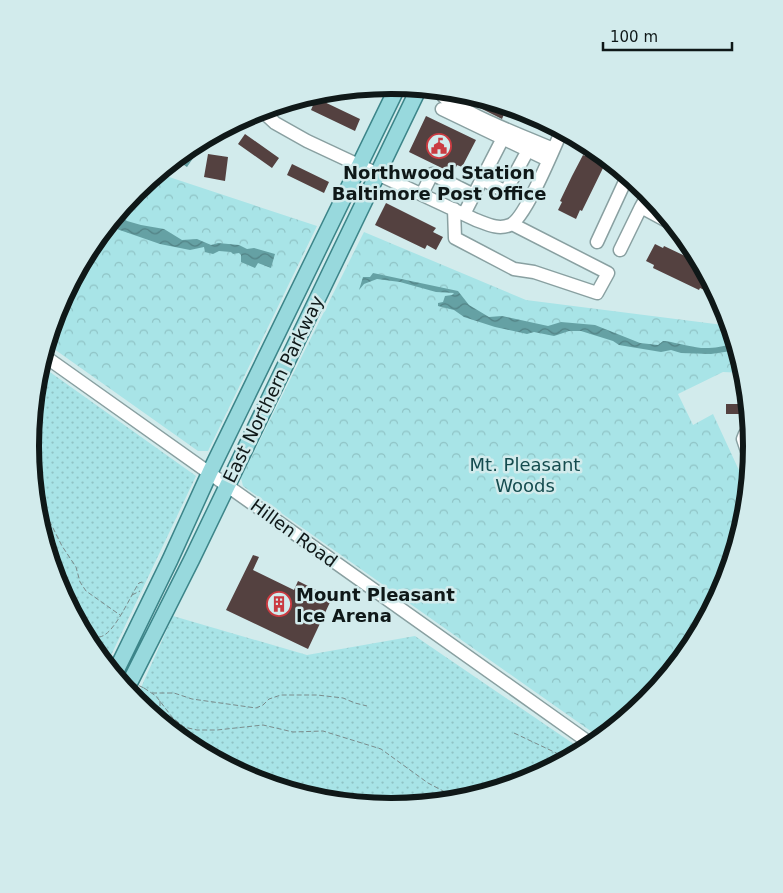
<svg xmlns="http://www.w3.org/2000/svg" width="783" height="893" font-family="'DejaVu Sans',sans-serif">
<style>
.grass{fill:url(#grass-dots)}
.park{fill:url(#park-crowns)}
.water{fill:url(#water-waves)}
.building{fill:#544140}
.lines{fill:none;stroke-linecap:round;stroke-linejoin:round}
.minor-casing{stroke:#89a0a1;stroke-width:15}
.major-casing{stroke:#3c8589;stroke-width:18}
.path{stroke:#7a8c8c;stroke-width:1;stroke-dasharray:5 2.5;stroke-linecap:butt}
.minor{stroke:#fff;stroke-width:12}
.major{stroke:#98d9dd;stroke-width:15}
.path-bridge{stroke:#7a8c8c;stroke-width:1;stroke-dasharray:5 2.5;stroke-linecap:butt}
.labels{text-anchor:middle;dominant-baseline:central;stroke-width:5;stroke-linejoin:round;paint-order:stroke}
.poi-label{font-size:18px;font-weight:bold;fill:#0f1818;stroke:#d2ebec}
.street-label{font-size:18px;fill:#0f1818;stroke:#d2ebec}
.park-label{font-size:18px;fill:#154c4f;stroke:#d2ebec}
.rim{fill:none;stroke:#0f1818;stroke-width:6}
</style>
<defs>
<pattern id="grass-dots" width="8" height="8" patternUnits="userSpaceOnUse" patternTransform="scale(1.25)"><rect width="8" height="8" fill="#a8e4e7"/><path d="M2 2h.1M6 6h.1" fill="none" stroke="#8fc3c5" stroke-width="1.8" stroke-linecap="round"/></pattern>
<pattern id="park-crowns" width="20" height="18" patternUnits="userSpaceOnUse" patternTransform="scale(1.25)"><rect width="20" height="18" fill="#a8e4e7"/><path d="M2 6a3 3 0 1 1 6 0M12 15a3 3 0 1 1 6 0" fill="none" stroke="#8fc3c5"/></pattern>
<pattern id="water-waves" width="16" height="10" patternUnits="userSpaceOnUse" patternTransform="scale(1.25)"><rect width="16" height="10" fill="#65a1a4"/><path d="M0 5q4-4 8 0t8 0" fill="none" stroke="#528285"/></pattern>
</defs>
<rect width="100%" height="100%" fill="#d2ebec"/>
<path class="grass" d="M40,365L196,476L106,666L91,647L57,585L37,517L30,446L37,376Z
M173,616L307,655L415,636L584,751L530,781L462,801L391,808L321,801L253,780L190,747L135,701Z"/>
<path class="park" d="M157,173L317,226L208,451H198L47,344C50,332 53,318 58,307C81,256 114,208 157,173Z
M364,232L526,300L731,326L745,373L723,372L678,394L693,425L713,414L749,492L746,517L725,585L692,648L647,702L602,739L243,486L241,478Z"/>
<path class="water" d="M188,148L196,154L187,167L175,159Z
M117,214L127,221L141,225L164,229L182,240L197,239L211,245L218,243L239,245L247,249L254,248L275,254L271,268L258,263L255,268L241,262V255L239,253L233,254L231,252L219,251L213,254L205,252L204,247L190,250L160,244L111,227L109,224Z
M373,273L458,291L469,305L489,317L502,316L548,326L561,322L595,325L640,343L658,345L663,341H665C679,343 696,349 709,348C718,348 727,345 736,343L738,350L711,354L681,353L671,350L661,352L619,345L613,341L581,331H569L554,336L534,332L527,334L495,327L464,317L454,310L438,306V303L443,302L445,296L452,295L454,293L436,292L400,282L377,279L364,284L359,290L363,277H370Z"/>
<path class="building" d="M478,97L490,100L519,109L516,117L505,112L502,119L474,105Z
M316,98L360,119L355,131L311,110Z
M426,116L476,140L462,167L457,165L454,171L451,170L450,172L409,152Z
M245,134L279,158L272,168L238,144Z
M590,145L606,157L602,165L604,166L582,211L580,210L576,219L558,210L562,202L560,201L572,176L583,155L585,156Z
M208,154L228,157L225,181L204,177Z
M292,164L329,182L324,193L287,175Z
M386,203L436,228L433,232L443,237L436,250L427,245L425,249L375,225Z
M655,244L663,248L664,246L702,264L719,297L700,288L699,290L653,268L654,265L646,261Z
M726,404H749V414H726Z
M253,555L259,557L253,570L294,590L298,581L332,598L308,649L226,610Z"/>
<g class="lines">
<defs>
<path id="minor" d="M437,90C442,93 443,98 448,100C480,120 518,134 553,149
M442,109L548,160
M261,110L275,123L307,141L476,220C487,224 498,230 510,225C525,219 554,148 562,130
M482,179L504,191L507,189L528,150
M649,193L641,207L676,226
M422,194L432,174L474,195
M454,209L455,238L514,269L534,272L597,293L608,273L512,224
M464,214L503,138
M597,242L628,175
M620,250L641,207
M43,355L594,746
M751,463L743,439L745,434L752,432"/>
<path id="major" d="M114,675L170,560L210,472L398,86
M126,690L192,559L419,88"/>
</defs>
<use href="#minor" class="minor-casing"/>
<use href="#major" class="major-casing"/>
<path class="path" d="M35,495L38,499L45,516L50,522L62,546L76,567L80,582L86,591L120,615
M132,595L140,591
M75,618L80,622L79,625
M84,634C89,634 94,637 99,637C114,636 131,594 139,583L142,582L144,584
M144,688L156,696L172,717L184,727L197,730H217L263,725L293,732L323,731L381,749L428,783L462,801
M152,693H174L192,699L256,708L263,705L269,699L281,695H317L343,698L355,703L367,706
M160,701V722
M514,733L569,759"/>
<use href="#minor" class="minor"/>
<use href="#major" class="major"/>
<path class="path-bridge" d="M112,673L144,688"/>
</g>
<defs>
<symbol id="civic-ring" viewBox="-11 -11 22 22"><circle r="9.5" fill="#d2ebec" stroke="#ca3b41" stroke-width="1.5"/><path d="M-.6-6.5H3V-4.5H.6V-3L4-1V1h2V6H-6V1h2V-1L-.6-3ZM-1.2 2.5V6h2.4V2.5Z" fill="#ca3b41"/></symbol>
<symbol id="building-ring" viewBox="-11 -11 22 22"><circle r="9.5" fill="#d2ebec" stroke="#ca3b41" stroke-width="1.5"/><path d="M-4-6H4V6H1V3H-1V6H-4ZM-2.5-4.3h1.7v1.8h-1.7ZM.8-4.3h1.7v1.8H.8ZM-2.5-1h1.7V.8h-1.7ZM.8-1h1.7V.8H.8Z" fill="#ca3b41"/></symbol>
</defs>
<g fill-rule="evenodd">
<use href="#civic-ring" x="425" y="132" width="28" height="28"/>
<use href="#building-ring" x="265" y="590" width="28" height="28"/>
</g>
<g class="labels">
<g class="poi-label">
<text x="439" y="172">Northwood Station<tspan x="439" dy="21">Baltimore Post Office</tspan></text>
<text x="296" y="594" text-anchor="start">Mount Pleasant<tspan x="296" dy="21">Ice Arena</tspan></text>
</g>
<g class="street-label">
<text transform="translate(273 389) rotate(-64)">East Northern Parkway</text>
<text transform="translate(294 533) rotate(36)">Hillen Road</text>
</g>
<g class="park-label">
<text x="525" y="464">Mt. Pleasant<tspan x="525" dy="21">Woods</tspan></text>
</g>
</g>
<path d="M0 0H783V893H0ZM39 446a352 352 0 1 1 704 0a352 352 0 1 1-704 0Z" fill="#d2ebec" fill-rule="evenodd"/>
<path class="rim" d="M39 446a352 352 0 1 1 704 0a352 352 0 1 1-704 0Z"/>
<path d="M603 42v8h129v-8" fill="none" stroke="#0f1818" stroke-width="2.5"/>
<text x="610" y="42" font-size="15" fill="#0f1818" stroke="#d2ebec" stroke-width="4" paint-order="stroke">100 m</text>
</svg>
